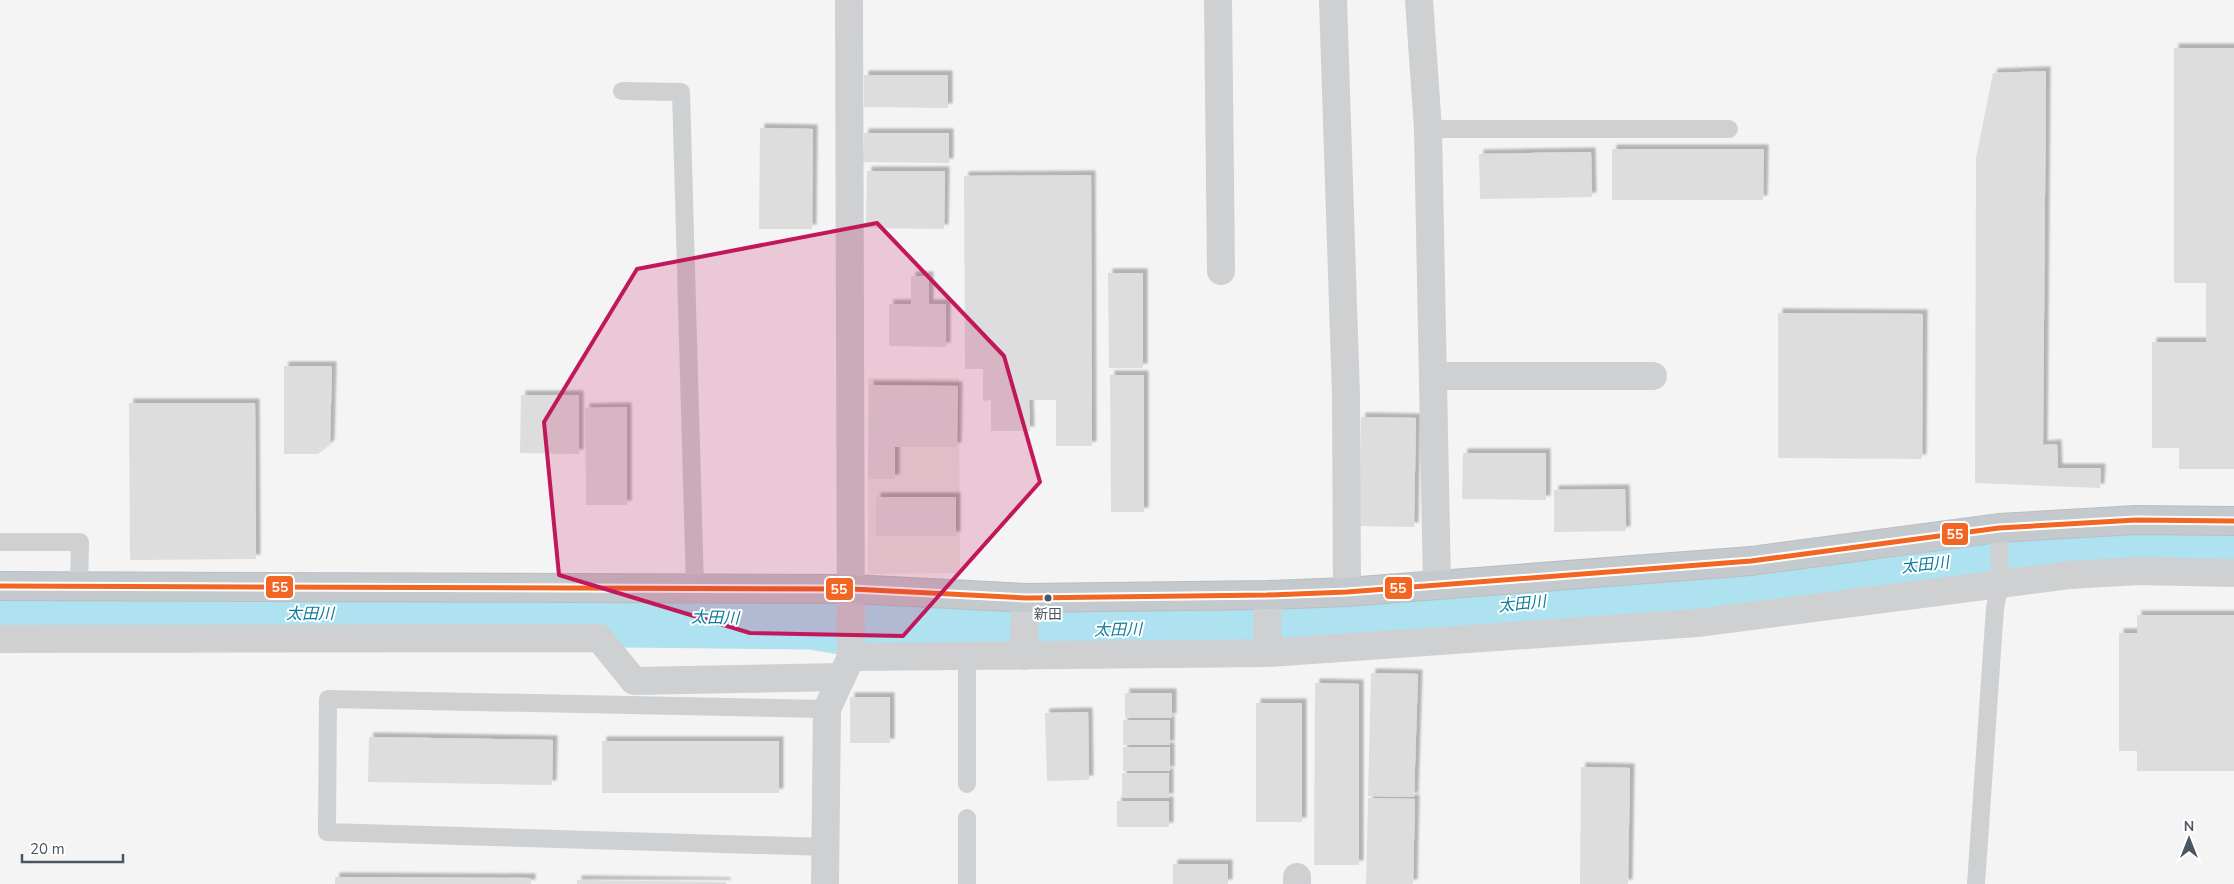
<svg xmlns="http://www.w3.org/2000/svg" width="2234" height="884" font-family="'Nunito Sans','Noto Sans JP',sans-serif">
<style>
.commercial{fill:#e8e7e3}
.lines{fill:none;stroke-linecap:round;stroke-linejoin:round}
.river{stroke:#aee2f0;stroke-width:61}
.building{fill:#ddddde;filter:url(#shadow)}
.trunk-casing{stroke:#b9bec3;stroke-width:30}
.service{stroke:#ced0d2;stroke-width:18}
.minor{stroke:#ced0d2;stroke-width:28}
.trunk{stroke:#c4c9cd;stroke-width:28}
.bus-1-casing{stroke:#fff;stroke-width:9}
.bus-1{stroke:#f26522;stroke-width:5}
.marked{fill:#c2185b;fill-opacity:0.2;stroke:#c2185b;stroke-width:4;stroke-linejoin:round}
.bus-dot{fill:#4a5661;stroke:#fff;stroke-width:2}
.labels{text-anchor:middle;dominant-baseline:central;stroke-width:4;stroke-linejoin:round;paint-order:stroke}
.bus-label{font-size:14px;fill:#4a5661;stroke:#fff}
.water-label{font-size:16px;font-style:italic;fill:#0c7c9b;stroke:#fff}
.line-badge{stroke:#fff;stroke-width:2}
.badge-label{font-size:14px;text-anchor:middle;font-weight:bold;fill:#fff}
</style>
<defs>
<filter id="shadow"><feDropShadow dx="4.5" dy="-4.5" stdDeviation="1" flood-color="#0004"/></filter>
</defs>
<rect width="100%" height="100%" fill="#f4f4f4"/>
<path class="commercial" d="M868,378H959L960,573L868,574Z"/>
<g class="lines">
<path class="river" d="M0,616L338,614L812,619L905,635L1302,625L2056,552L2234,551"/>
</g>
<path class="building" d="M2174,48H2234V469H2179V448H2152V342H2206V283H2174Z
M2046,71L2043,445L2057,444L2058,468H2101L2100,488L1975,483L1976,158L1993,73Z
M864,75H948V108L864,107Z
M760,128L813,129L812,229H759Z
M864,133H949V163L863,162Z
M1612,149H1764L1763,200H1612Z
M1591,152L1592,197L1480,199L1479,154Z
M867,171H945L944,229L866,228Z
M1091,175L1092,446H1056V400H1029L1030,431H991V400L983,401V369H965L964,176Z
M1108,273H1143V368H1109Z
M911,276H929V304H946V347L889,346V304H911Z
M1778,313L1923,314L1922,459L1778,458Z
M284,366H332L330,444L318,454H284Z
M1110,375H1144V512H1111Z
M869,385L958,386L957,447H895V479H868Z
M521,395H579V454L520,453Z
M129,403H255L256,559L130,560Z
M627,407V505H586L585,408Z
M1361,417L1416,418L1414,527L1359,526Z
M1463,453H1546V500L1462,499Z
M1625,489L1626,531L1554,532V490Z
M876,497H956V536H876Z
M2137,615H2234V771H2137V751H2119V633H2137Z
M1371,673L1418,674L1414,797L1368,796Z
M1315,683L1359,684V865H1314Z
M1125,693H1172V718H1125Z
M850,697H890V743H850Z
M1256,703H1302V822H1256Z
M1088,712L1089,780L1047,781L1045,713Z
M1123,720H1170V745H1123Z
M369,737L553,740L552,785L368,782Z
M602,741H779V793H602Z
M1123,747H1170V771H1123Z
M1581,767L1630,768L1628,884H1580Z
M1122,773H1169V798H1122Z
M1368,798L1415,799L1413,884H1366Z
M1117,801H1169V827H1117Z
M1173,864H1228V884H1173Z
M335,877L531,878V884H335Z
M577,880L726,882V884H577Z"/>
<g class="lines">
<defs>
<path id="trunk" d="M0,586L852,589L1026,598L1267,595L1347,592L1751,561L1999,528L2136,520L2234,521"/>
</defs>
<use href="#trunk" class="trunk-casing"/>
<path class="service" d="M622,91L681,92L695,588
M1428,129H1729
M0,542H80L79,586
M967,656V784
M967,818V884
M826,847L327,832L328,699L827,709
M1976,884L1995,608L2000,583L1999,528"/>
<path class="minor" d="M1218,0L1221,271
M1333,0L1346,396L1347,592
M1419,0L1428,129L1437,585
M1433,376H1653
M1267,595L1268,653
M0,639L599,638L634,681L842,677
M1023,656L1026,598
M851,657L1268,653L1697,623L2069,575L2138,571L2234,573
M825,884L827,709L851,657L849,0
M1297,884V877"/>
<use href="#trunk" class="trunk"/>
<defs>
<path id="bus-1" d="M0,586L852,589L1026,598L1267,595L1347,592L1751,561L1999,528L2136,520L2234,521"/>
</defs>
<use href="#bus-1" class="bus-1-casing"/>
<use href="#bus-1" class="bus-1"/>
</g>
<path class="marked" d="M877,223L1004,356L1040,482L903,636L750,633L559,575L544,422L637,269Z"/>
<circle class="bus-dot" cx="1048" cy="598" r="4.5"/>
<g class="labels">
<g class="bus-label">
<text x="1048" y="614">新田</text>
</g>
<g class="water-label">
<text transform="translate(1925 565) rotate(-6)">太田川</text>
<text transform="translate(1522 604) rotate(-6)">太田川</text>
<text x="310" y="614">太田川</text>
<text transform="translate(715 618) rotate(1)">太田川</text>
<text transform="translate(1118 630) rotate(-1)">太田川</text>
</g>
</g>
<g class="line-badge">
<rect x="1941" y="522" width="28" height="24" rx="5" fill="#f26522"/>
<rect x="265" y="575" width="29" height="24" rx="5" fill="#f26522"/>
<rect x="1384" y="576" width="29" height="24" rx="5" fill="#f26522"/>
<rect x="825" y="577" width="29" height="24" rx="5" fill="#f26522"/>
</g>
<g class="badge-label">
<text x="1955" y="539">55</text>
<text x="280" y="592">55</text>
<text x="1398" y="593">55</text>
<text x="839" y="594">55</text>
</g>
<g transform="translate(2189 839)" stroke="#ffffff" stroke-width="4" paint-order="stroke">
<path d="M0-4L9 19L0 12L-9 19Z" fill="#4a5661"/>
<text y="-8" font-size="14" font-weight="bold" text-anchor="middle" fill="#4a5661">N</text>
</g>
<path d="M22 854v8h101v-8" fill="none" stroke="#4a5661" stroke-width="2.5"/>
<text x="30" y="854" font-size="15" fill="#4a5661" stroke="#ffffff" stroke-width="4" paint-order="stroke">20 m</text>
</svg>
